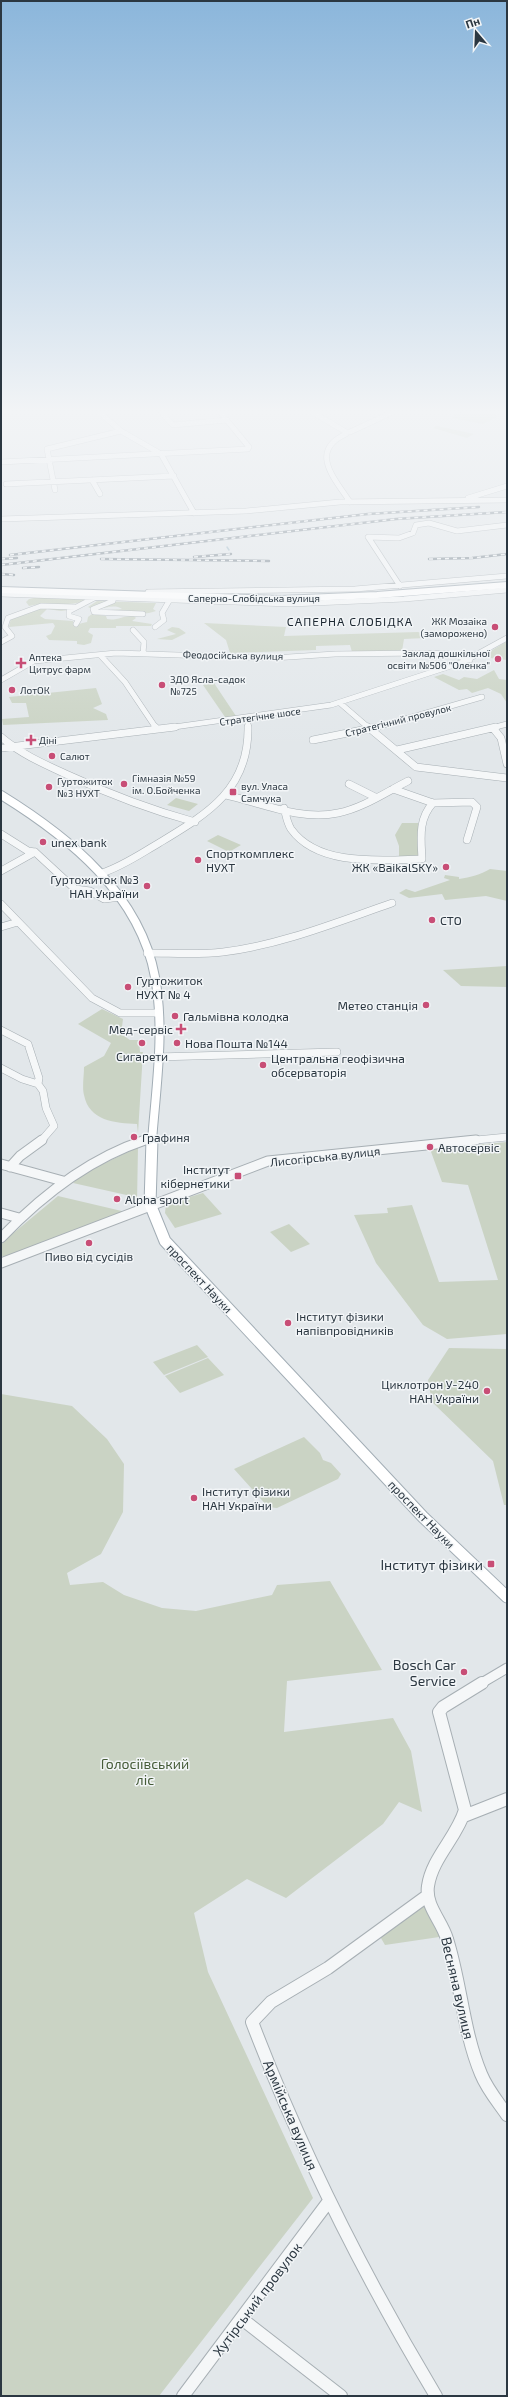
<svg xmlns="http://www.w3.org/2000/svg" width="508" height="2397" font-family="'Exo 2',sans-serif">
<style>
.green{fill:#cad3c4}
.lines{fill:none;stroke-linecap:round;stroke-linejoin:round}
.stream{stroke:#9fbac8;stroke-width:1.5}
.minor-far3-casing{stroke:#a7afb4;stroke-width:6}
.minor-far2-casing{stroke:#a7afb4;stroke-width:8}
.minor-far1-casing{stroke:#a7afb4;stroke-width:11}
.minor-casing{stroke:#a7afb4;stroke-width:14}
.major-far2-casing{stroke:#a2adb5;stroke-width:8}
.major-far1-casing{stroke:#a2adb5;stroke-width:10}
.major-casing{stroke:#a2adb5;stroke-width:13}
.minor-far3{stroke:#f5f7f8;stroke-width:5}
.minor-far2{stroke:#f5f7f8;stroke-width:7}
.minor-far1{stroke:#f5f7f8;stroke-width:9}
.minor{stroke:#f5f7f8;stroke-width:12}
.major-far2{stroke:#fff;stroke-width:6}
.major-far1{stroke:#fff;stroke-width:8}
.major{stroke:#fff;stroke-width:11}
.rail-casing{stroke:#7c8993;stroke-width:2.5}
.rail{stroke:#f2f5f7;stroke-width:1.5;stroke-dasharray:4;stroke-linecap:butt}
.poi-dot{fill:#c84e76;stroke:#f2f5f7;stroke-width:1.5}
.labels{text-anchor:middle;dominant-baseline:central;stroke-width:3;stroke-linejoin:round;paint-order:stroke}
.far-street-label{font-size:10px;fill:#2b3741;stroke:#f2f5f7}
.far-poi-label{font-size:10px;fill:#2b3741;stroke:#f2f5f7;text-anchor:start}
.far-quarter-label{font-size:12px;letter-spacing:1px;fill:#1d2832;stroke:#f2f5f7}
.poi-label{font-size:12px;fill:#2b3741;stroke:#f2f5f7;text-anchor:start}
.street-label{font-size:12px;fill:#2b3741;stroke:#f2f5f7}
.near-poi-label{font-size:14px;fill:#2b3741;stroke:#f2f5f7;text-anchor:end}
.near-park-label{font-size:14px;fill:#465c39;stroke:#f2f5f7}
.near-street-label{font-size:14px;fill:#2b3741;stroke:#f2f5f7}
</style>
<rect width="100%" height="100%" fill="#e2e7ea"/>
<path class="green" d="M457,412L493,414L499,416L483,424L452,418Z
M437,426L474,434L467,438L433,428Z
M38,597L83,599L87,600C68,608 49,601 29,606L26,602L29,599Z
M97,601L156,603L153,609L156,611C142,616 126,614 110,612L111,610L122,609C112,602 99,613 88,607Z
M39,608H69V610L61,611L47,609L40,616L45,619L73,621L74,625L87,622L88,617L92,614L106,616L107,619C117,621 124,615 134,616L136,618L132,621L152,624L151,626H116V628H90L88,632L93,635L91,643L84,645L77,644V641L49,640L46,636L51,634L55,626L53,623L9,627L11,618Z
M204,623L286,627L284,636L418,632L424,634L425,638L404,639L402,651L352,652L350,645L316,646V650L230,653L226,640Z
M172,627L179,628L186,633L172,640L157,639L176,634L167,630Z
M507,641V660L481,657Z
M494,670L499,679L507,680V703L501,694L488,688L472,693L467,689L459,690L434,677L443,674L459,680L464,677L477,679Z
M214,683L236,716L225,717L203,685Z
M96,688L102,704L93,708L106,714L108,720L3,725L2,719L29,717L26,703H12L9,697Z
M176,798L198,804L189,811L167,805Z
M402,823H418L420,858H399V846L395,835Z
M218,835L241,845L229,852L207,841Z
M490,869L507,871V901L486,896L445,900L442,894L409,898L399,893L406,889L415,892L450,880L444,878L445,875L459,877V879C471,877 480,875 490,869Z
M507,966V987L461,986L443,970Z
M102,1009L123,1019L121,1034L130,1040H139L140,1052H143L138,1133L137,1124C115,1123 89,1121 84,1095C82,1087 84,1076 84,1067L104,1056L111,1043L78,1024Z
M507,1142V1334L447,1339L423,1325L376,1263L354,1215L388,1213L387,1208L412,1205L439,1282L498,1280L468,1185L442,1182L430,1149Z
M138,1147L137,1202L131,1201V1196L73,1183L84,1173Z
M203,1193L222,1214L175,1228L165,1213L166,1204Z
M58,1196L126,1212L5,1257L1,1256V1245L5,1240Z
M289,1224L310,1244L291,1252L270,1232Z
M197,1345L208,1357L164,1375L153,1362Z
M449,1348L507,1349V1505H504L493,1461L432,1402L428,1380Z
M208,1358L224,1375L180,1393L165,1376Z
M1,1394L72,1406L107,1439L124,1464L123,1512L101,1554L67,1573L70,1585L103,1582L124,1595L162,1608L196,1611L272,1595L277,1585L330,1581L382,1670L287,1681L284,1732L393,1718L411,1751L422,1812L399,1802L383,1824L286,1898L247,1879L194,1913L208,1972L313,2198L159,2396H1Z
M304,1437L320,1453L323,1460L331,1463L341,1474L338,1479L277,1508L268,1507L234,1469Z
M417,1903L431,1908L446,1936L385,1945L378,1933Z"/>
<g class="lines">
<path class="stream" d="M227,547L229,550"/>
<defs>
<path id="minor-far3" d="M99,412L121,431L161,454L194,513
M161,412L173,425L227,420
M312,412L346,432
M350,432L393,412
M346,434C308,451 335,479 350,502
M1,462L248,449L249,447L220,412
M92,480L100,494
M6,484L174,476
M55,490L47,449L121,431
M468,498L507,486
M1,519L246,511L340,502L507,500
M400,586L368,537L399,538L413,533L416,525L429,523L457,531L507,525
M148,592L355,589L507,576
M1,594L291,604L404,599L507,590
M113,601L93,609L94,612L143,614
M76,624L79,619L69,616V611L94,598
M155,627L164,620L162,613L169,601
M133,630L144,642L143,653
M1,642L12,636L5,627L8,618L41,606L75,607
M101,656L125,682L156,728
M1,680L34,661L116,653L273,658L335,654L424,653L451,654L470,660
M340,703L369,728
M248,718V728
M167,728L331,705L463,662L507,638
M374,728L482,697
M492,728L507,724"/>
<path id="minor-far2" d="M155,727L157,729
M368,727L416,767L507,778
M493,728L501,738L507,764
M1,737C21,754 44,764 68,775C109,794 151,810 195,822
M313,740L377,727
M1,748L175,727
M397,750L496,727
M349,784L375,797
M393,789L433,803L472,802L477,807L467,840
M226,795C261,803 301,821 338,813C363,808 386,792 408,781
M284,808C286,815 287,823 291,829C318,867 381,860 422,859C421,839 418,819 433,803
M1,834L28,851L35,852L75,889L90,891L104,899L121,897
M1,871L35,852
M102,873C123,866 140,854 159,843C207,814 249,790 248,727
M1,904L92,998L120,1013H159
M1,927L18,922
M147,953C172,953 198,955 223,952C281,945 337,922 392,903
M1,1030L28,1044L39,1078L38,1084L43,1091L46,1108L54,1126L41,1141
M157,1057L337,1052
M1,1068L22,1079L38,1084
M142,1141L154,1137
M466,1141L507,1137"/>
<path id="minor-far1" d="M1,1164L63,1181
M10,1167L20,1156L42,1140
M1,1213L19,1218
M1,1238C42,1195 88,1159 145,1140
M1,1263L268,1161L476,1140
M480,1684L507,1668"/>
<path id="minor" d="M482,1683L443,1707L439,1712L465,1810C457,1837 432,1858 428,1886C425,1906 442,1921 447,1939C461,1983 463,2031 481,2074C487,2089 498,2102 507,2115
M464,1816L507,1799
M427,1896L328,1968L271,2002L252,2022C302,2153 364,2276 436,2396
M242,2319L341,2396
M183,2396L329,2201"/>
<path id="major-far2" d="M1,590L280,599L377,595L507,585"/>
<path id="major-far1" d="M1,795C69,837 140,894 155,977C165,1031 156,1087 152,1141"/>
<path id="major" d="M152,1140L150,1204L165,1241L423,1517L507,1597"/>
</defs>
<use href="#minor-far3" class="minor-far3-casing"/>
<use href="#minor-far2" class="minor-far2-casing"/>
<use href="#minor-far1" class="minor-far1-casing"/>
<use href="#minor" class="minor-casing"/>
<use href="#major-far2" class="major-far2-casing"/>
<use href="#major-far1" class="major-far1-casing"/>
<use href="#major" class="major-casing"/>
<use href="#minor-far3" class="minor-far3"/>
<use href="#minor-far2" class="minor-far2"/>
<use href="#minor-far1" class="minor-far1"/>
<use href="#minor" class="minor"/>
<use href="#major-far2" class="major-far2"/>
<use href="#major-far1" class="major-far1"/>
<use href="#major" class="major"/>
<defs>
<path id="rail" d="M10,555L368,514L479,507
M194,557L231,554
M1,559L17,558
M101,559L269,561
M429,559L472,558L507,554
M1,565L396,519L507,512
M23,568L39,567
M1,574L14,575"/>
</defs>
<use href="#rail" class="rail-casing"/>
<use href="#rail" class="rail"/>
</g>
<linearGradient id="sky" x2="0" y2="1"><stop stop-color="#8bb6db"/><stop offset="0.55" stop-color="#f2f4f6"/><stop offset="1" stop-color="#f2f4f6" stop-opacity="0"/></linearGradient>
<rect width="508" height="748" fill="url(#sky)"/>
<g class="poi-dot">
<circle cx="495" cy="627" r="4"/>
<circle cx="498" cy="659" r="4"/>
<path d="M19 657h4v4h4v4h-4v4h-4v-4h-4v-4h4z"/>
<circle cx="162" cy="685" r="4"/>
<circle cx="12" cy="690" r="4"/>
<path d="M29 734h4v4h4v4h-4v4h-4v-4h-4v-4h4z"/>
<circle cx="52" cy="756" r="4"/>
<circle cx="124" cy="784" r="4"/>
<circle cx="49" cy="787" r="4"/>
<rect x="229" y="788" width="8" height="8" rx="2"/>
<circle cx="43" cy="842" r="4"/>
<circle cx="198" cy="860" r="4"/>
<circle cx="446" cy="867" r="4"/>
<circle cx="147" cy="886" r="4"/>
<circle cx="432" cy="920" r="4"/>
<circle cx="128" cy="987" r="4"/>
<circle cx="426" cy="1005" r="4"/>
<circle cx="175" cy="1016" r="4"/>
<path d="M179 1023h4v4h4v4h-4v4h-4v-4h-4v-4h4z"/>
<circle cx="142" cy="1043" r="4"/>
<circle cx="177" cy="1043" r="4"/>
<circle cx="263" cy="1065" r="4"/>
<circle cx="134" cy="1137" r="4"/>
<circle cx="430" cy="1147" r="4"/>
<rect x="234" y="1172" width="8" height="8" rx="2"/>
<circle cx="117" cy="1199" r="4"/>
<circle cx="89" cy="1243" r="4"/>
<circle cx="288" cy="1323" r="4"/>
<circle cx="487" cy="1391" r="4"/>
<circle cx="194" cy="1498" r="4"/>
<rect x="487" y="1560" width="8" height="8" rx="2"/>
<circle cx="464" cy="1672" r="4"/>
</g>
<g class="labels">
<g class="far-street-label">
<text x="254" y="598">Саперно-Слобідська вулиця</text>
<text transform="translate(233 655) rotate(1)">Феодосійська вулиця</text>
<text transform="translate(260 716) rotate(-8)">Стратегічне шосе</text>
<text transform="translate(398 720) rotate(-14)">Стратегічний провулок</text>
</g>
<g class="far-poi-label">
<text x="487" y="621" text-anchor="end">ЖК Мозаіка<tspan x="487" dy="12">(заморожено)</tspan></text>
<text x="490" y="653" text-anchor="end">Заклад дошкільної<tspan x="490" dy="12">освіти №506 "Оленка"</tspan></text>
<text x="29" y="657">Аптека<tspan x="29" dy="12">Цитрус фарм</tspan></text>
<text x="170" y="679">ЗДО Ясла-садок<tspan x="170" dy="12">№725</tspan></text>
<text x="20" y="690">ЛотОК</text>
<text x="39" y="740">Діні</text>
<text x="60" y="756">Салют</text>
<text x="132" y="778">Гімназія №59<tspan x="132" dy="12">ім. О.Бойченка</tspan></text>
<text x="57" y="781">Гуртожиток<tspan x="57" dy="12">№3 НУХТ</tspan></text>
<text x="241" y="786">вул. Уласа<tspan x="241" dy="12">Самчука</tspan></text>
</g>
<g class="far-quarter-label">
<text x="350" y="621">САПЕРНА СЛОБІДКА</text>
</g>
<g class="poi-label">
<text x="51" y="842">unex bank</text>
<text x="206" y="853">Спорткомплекс<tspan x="206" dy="14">НУХТ</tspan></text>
<text x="438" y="867" text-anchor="end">ЖК «BaikalSKY»</text>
<text x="139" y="879" text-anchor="end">Гуртожиток №3<tspan x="139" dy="14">НАН України</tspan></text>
<text x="440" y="920">СТО</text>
<text x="136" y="980">Гуртожиток<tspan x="136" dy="14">НУХТ № 4</tspan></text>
<text x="418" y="1005" text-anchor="end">Метео станція</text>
<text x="183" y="1016">Гальмівна колодка</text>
<text x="173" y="1029" text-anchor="end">Мед-сервіс</text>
<text x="185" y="1043">Нова Пошта №144</text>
<text x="142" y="1056" text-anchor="middle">Сигарети</text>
<text x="271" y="1058">Центральна геофізична<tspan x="271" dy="14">обсерваторія</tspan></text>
<text x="142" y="1137">Графиня</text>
<text x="438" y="1147">Автосервіс</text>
<text x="230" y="1169" text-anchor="end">Інститут<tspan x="230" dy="14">кібернетики</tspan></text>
<text x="125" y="1199">Alpha sport</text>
<text x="89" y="1256" text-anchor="middle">Пиво від сусідів</text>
<text x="296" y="1316">Інститут фізики<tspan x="296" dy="14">напівпровідників</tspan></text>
<text x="479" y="1384" text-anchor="end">Циклотрон У-240<tspan x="479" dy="14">НАН України</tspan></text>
<text x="202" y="1491">Інститут фізики<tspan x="202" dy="14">НАН України</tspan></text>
</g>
<g class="street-label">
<text transform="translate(325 1156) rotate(-6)">Лисогірська вулиця</text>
<text transform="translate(200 1278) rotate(47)">проспект Науки</text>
<text transform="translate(422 1514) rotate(46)">проспект Науки</text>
</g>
<g class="near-poi-label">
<text x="483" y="1564">Інститут фізики</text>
<text x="456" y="1664">Bosch Car<tspan x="456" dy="16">Service</tspan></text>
</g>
<g class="near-park-label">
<text x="145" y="1763">Голосіївський<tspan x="145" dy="16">ліс</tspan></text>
</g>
<g class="near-street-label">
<text transform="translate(458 1988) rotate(77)">Весняна вулиця</text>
<text transform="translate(291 2115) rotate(67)">Армійська вулиця</text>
<text transform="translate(257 2299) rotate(-53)">Хутірський провулок</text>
</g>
</g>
<rect width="508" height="2397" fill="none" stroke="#2b3741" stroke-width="4"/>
<g transform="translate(476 32) rotate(341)" stroke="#f2f5f7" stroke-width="3" paint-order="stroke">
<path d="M0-3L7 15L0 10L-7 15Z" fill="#2b3741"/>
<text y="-6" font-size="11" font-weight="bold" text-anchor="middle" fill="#2b3741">Пн</text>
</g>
</svg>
